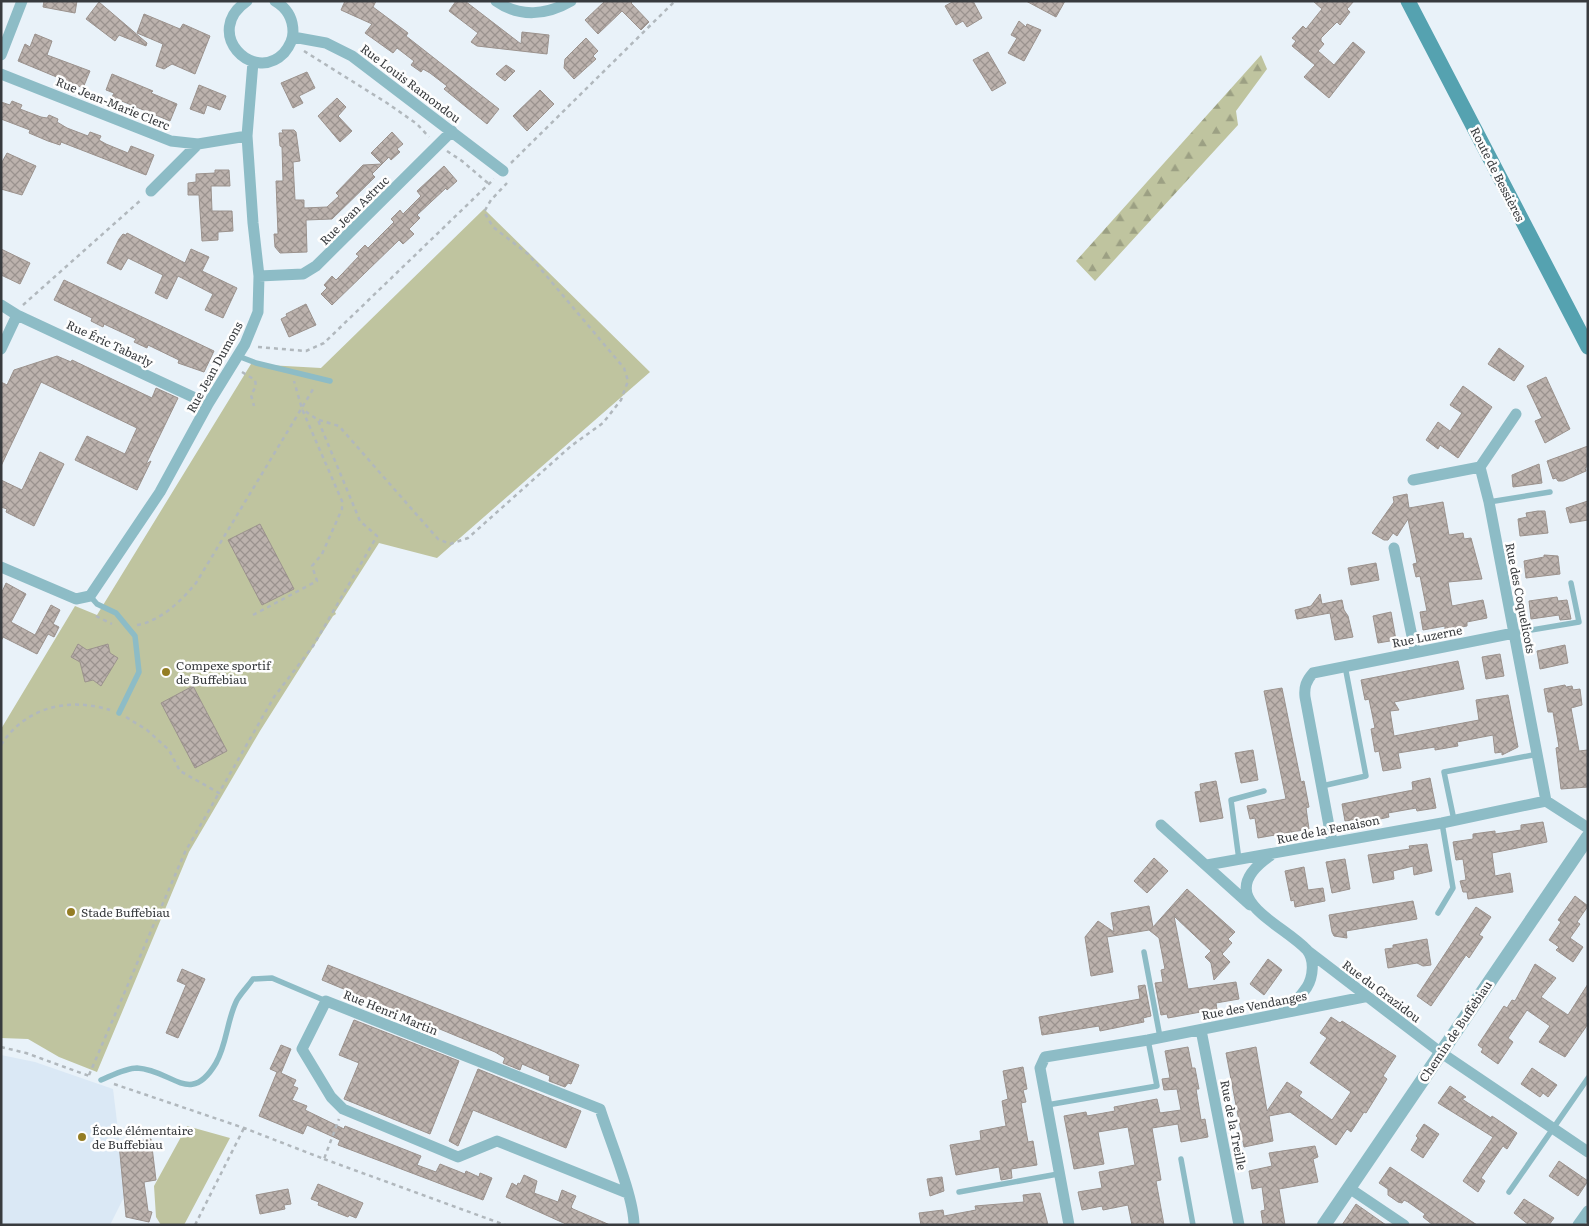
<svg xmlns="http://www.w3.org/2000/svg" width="1589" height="1226" font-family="Literata,serif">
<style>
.built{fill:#dae8f5}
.forest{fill:url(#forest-firs)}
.pitch{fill:#bfc49f}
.building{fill:url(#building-cross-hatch);stroke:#9b928d}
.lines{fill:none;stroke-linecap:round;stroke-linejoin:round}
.path{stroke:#b1b8bd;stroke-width:2.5;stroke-dasharray:4 4;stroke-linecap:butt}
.service{stroke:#8dbcc6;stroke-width:5.5}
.minor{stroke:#8dbcc6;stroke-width:11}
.tertiary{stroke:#8dbcc6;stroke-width:14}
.secondary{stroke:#55a2b0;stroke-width:15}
.poi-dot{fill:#947d24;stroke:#fefefe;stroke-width:2}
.labels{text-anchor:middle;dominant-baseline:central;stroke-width:5;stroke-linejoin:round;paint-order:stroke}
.street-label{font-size:12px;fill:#383b3e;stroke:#fefefe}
.poi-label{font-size:12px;fill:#383b3e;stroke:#fefefe;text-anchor:start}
</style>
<defs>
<pattern id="forest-firs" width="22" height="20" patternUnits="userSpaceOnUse" patternTransform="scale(1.25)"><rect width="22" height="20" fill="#bfc49f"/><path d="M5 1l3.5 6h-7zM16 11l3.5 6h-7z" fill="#9ca083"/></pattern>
<pattern id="building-cross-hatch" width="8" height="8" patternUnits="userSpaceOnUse" patternTransform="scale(1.25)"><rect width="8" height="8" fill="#bcb2ad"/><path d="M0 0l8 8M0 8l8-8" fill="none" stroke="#9a928e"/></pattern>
</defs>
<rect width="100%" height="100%" fill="#e9f2f9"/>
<path class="built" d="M1,1055L35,1062L113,1089L125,1187L123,1188L124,1197L110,1225H1Z"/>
<path class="forest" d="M1261,55L1267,69L1236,111L1238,125L1095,281L1076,261Z"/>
<path class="pitch" d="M484,209L650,372L437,558L379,543L335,612L336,614L333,616L260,731L189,852L97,1072L59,1057L28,1039L1,1038V729L75,606L97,615L251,364L321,368Z
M187,1126L230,1138L184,1225H161L156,1217L154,1186Z"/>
<path class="building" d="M44,1H77L75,13L43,7Z
M345,1H376L373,7L408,33L406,36L499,109L487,124L444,89L447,86L430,73L423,69L421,72L411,65L414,61L397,48L393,53L365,33L372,24L341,10Z
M456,1H465L521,44L522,32L549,35L547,54L477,46L471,42L478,33L449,11Z
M605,1H633L631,3L649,22L641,30L622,11L598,34L585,20Z
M954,1H973L982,18L967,27L963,21L956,25L945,6Z
M1026,1H1065L1056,17Z
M1313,1H1354L1347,9L1350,12L1340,25L1337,22L1321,38V41L1324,44L1318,51L1334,65L1353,42L1365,52L1329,98L1304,77L1315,65L1292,46L1296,41L1292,38L1303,26L1306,29L1322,9Z
M99,2L147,43L146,46L119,35L115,41L86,19Z
M144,14L180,29L183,24L210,36L195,74L172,64L164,69L156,66L163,44L137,33Z
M1019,21L1026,27L1027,24L1041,30L1024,61L1008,53L1017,38L1011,35Z
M35,34L52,41L47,55L90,71L83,88L18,61L25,44L30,47Z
M586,38L598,51L593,56L596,59L574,79L564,68L565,59Z
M988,52L1006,83L992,91L973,60Z
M506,65L515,71L505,81L496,74Z
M307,72L315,88L299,96L303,103L293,108L281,83Z
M112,74L153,91L151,93L177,104L170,121L112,97L114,93L106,90Z
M199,85L226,96L220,110L207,105L204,114L190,109Z
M540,90L554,104L527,131L513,116Z
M337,98L346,107L338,116L352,131L340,142L318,116Z
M12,101L22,105L20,109L41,117L47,118L49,115L58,119L57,122L67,128L88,136L90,132L101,136L99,140L106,144L128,153L131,146L154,155L146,175L61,142L60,145L48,141L29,133L30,130L1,119V102L10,105Z
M282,130H294L296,132L300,161L293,162L295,200H304V208L327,207L339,196L336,193L363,165L382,164L372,174L375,177L332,219L306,220L307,252L280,253L275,247L274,234H278L276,181H283L282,147L280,146L279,133H283Z
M392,132L403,144L397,149L400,152L391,160L389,157L382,164L371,153Z
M7,153L36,166L22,195L1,189V164Z
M444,166L457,181L447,190L446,188L417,215L420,218L409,229L414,234L403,244L399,240L332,305L321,294L327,288L324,285L332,276L336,280L342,274L359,256L356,254L365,245L368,248L394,222L391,219L400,210L403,214L421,196L417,191Z
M215,170H229L230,186H211L212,211H232L233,231L218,232V240L202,241L199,195H188V183L196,182V174L215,173Z
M127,233L185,263L191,249L209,257L202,271L237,288L223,318L205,310L213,294L178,276L167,299L155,293L163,275L128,258L121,270L107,263L119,239L123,234L126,235Z
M1,249L30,263L20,284L1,275Z
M64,280L214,351L204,372L178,363L179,360L148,345L147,348L134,342L136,339L104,324L103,327L91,321L92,318L54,300Z
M306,304L316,325L289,337L281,319L287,316L286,314Z
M1499,348L1524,366L1514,381L1488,364Z
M57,356L71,362L72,360L152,398L156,388L178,398L146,464L151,461L137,490L75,460L87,436L125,454L137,428L41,382L1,466V382L7,385L14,370Z
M1546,377L1570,429L1545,443L1535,421L1542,418L1527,386Z
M1463,386L1492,407L1458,458L1440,445L1438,449L1426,440L1438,422L1450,431L1462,413L1450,405Z
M1588,446V466L1585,468L1586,471L1563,481H1558L1556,478L1553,479L1547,461Z
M40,452L64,464L34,526L6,512L7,509L1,507V480L22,490Z
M1539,464L1542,483L1513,487L1512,475Z
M1407,494L1409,508L1443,502L1449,535L1463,533L1464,539L1471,538L1482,579L1448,582L1452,606L1483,600L1487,618L1467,622V626L1445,630V626L1423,630L1420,612L1427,611L1420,576L1416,577L1413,564L1417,563L1408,519L1397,536L1393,533L1388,540H1384L1372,533L1394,502L1393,497Z
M1588,501V520L1570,523L1566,508Z
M1538,511H1545L1548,533L1520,536L1518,519L1527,517L1526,513Z
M260,524L294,589L262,605L228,540Z
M1544,555L1558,556L1560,574L1526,578L1524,561L1544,557Z
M1376,563L1379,580L1351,585L1348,568Z
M6,583L26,594L11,622L35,635L51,605L60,610L53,624L59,627L54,637L48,634L37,654L3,637L1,641V594Z
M1320,594L1322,604L1342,600L1344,610L1348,616L1353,637L1335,640L1330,613L1297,619L1295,610L1311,606Z
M1557,597L1558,601L1567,600L1571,619L1560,620L1559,615L1531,619L1529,601Z
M1391,612L1396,640L1378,643L1373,616Z
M78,644L87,650L108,644L110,653L118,658L101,686L93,680L85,682L80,662L71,657Z
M1565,645L1568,663L1540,669L1537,651Z
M1500,654L1504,676L1486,679L1482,657Z
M1458,661L1464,689L1394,702L1399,710L1390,711L1394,736L1479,720L1476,700L1508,695L1518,747L1502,755V752L1495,753L1493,735L1457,742L1458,746L1435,750V747L1398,753L1401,768L1383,771L1379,751L1375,752L1371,729L1375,728L1369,699L1365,700L1361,680Z
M1565,685L1566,687L1572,686L1573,690L1580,689L1582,705L1571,708L1579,751L1588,750V787L1561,789L1556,748L1559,747L1553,712H1548L1544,689Z
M193,686L227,751L195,768L161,703Z
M1282,688L1301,782L1304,781L1309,807L1306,808L1309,829L1258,838L1255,818L1250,819L1247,806L1286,799L1264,691Z
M1253,750L1258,780L1241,783L1235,753Z
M1430,778L1436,808L1417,811L1416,808L1388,813L1389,817L1367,822L1366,818L1345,821L1342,804L1413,790L1412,782Z
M1216,781L1223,818L1200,822L1195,792L1201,791L1200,784Z
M1543,822L1547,842L1492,853L1495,876L1510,873L1513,892L1468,899L1467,892H1463L1460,881L1466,880L1463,859L1456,860L1453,842L1473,839V834L1495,831V834L1521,830V825Z
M1427,844L1432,871L1414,875L1413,866L1393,871L1394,879L1373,883L1368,855L1410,849L1409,846Z
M1154,858L1168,871L1147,893L1134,881Z
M1345,859L1350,889L1332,893L1326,862Z
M1304,867L1308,890L1323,888L1325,901L1295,907L1294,900L1291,901L1285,871Z
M1187,889L1235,932L1228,939L1232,943L1222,954L1230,962L1214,980L1211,963L1205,957L1211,951L1174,916L1188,989L1236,982L1239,999L1216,1003L1217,1009L1168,1018L1167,1014L1161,1015L1155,983L1163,982L1161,970L1165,969L1159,938L1149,930L1107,937L1113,972L1091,976L1085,937L1098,921L1114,932L1111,913L1149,906L1153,927Z
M1575,896L1588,906L1577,922L1580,924L1570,938L1583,947L1573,962L1556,950L1559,947L1549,940L1561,922L1558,920Z
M1413,901L1417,919L1346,931L1347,938L1334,936L1332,932L1329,915Z
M1476,907L1491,917L1479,935L1483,937L1469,958L1466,955L1431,1006L1417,996Z
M1427,939L1431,965L1423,966L1417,963L1388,968L1385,949L1393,948V945Z
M1268,959L1282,970L1264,995L1250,984Z
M1535,964L1556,978L1541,997L1568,1015L1588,984V1024L1565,1057L1539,1042L1550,1026L1527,1010L1508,1038L1513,1042L1498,1064L1481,1052L1483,1049L1478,1045L1504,1006L1507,1008L1512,1000L1515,1001Z
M328,965L579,1065L571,1084L568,1083L565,1087L549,1081L550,1076L522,1064L520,1070L503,1063L505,1058L495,1052L322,980Z
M182,969L205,979L178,1038L166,1033L186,985L177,981Z
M1145,985L1151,1016L1143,1018L1144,1022L1100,1031L1099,1026L1042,1035L1039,1017L1140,999L1138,986Z
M1331,1017L1340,1023L1342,1021L1396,1056L1383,1076L1387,1079L1366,1113L1364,1112L1351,1132L1347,1129L1336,1145L1290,1112L1269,1116L1273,1141L1244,1147L1226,1053L1256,1047L1267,1111L1287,1082L1302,1092L1299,1096L1332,1120L1351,1092L1310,1063L1327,1038L1320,1033Z
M354,1020L459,1061L430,1134L344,1099L359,1063L339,1055Z
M281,1045L291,1049L281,1073L296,1080L293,1086L298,1088L292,1100L307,1106L305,1110L344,1129L345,1126L421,1156L417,1165L436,1172L440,1164L465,1174L466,1171L479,1177L480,1173L492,1178L483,1200L338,1145L340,1140L307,1125L303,1134L259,1116L277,1072L270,1069Z
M1188,1047L1192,1068H1195L1199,1089H1196L1201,1120L1205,1119L1208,1137L1181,1142L1178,1124L1152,1128L1161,1180L1156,1181L1164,1225H1132L1128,1205L1103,1210L1102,1206L1082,1210L1078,1192L1102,1188L1099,1172L1135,1165L1128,1127L1098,1132L1104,1164L1074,1169L1064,1116L1086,1112L1087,1116L1115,1111L1114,1107L1157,1099L1160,1113L1181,1110L1177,1089L1164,1090L1162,1079L1170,1078L1165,1051Z
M1023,1067L1027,1089L1023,1090L1026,1102L1021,1103L1028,1142L1033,1141L1037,1165L1011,1169L1012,1178L1001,1180L999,1167L956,1175L950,1145L981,1140L980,1131L1006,1126L1002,1101L1008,1099L1003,1071Z
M1532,1068L1557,1085L1548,1097L1543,1093L1540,1097L1521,1084Z
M478,1069L581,1111L566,1148L473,1110L458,1146L449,1141Z
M1450,1086L1466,1097L1462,1099L1491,1118L1492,1116L1517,1133L1507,1149L1503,1146L1481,1178L1485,1181L1478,1192L1463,1181L1493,1137L1438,1103Z
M1424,1124L1439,1134L1423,1158L1411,1150L1418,1138L1416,1136Z
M151,1139L156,1180L144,1182L148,1211L152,1212L149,1222L126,1217L119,1144Z
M1315,1146L1318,1157L1313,1159L1318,1182L1279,1189L1285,1225H1263L1261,1211L1265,1210L1262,1187L1252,1189L1249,1171L1272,1166L1269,1153Z
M1559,1161L1588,1181L1578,1196L1549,1176Z
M1390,1167L1477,1225H1433L1423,1217L1425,1214L1408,1202L1404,1200L1402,1203L1398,1202L1388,1195V1189L1379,1183Z
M524,1175L537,1181L534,1193L558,1202L562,1190L576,1196L571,1207L573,1209L610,1225H568L506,1197L512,1183L517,1186L518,1183L520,1184Z
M942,1177L944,1191L930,1196L927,1179Z
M318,1184L363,1203L356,1218L349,1215L348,1217L318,1205L319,1202L311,1199Z
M288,1189L291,1204L284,1205L285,1209L260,1214L256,1195Z
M1040,1193L1048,1225H921L919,1213L943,1210L944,1216L976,1210L975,1206L1024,1202L1023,1195Z
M1524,1199L1554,1218L1549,1225H1529L1514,1213Z
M1356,1204L1386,1225H1342Z"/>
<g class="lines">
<path class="path" d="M304,51L387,103L417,124L429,137
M447,151L462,161L489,184
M511,163L675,1
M23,305L142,199
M258,347L306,351L324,343L494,179
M242,372L255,380L256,386L251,395L254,406
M319,420L339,426L438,539L450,544L468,538L571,446L603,423L621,400L628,381L624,368L528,254L493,227L484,212L491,200L507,183
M253,615L317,581L312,566L322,554L342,509V501L302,409L294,381
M96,616L112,624
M137,625C161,621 181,601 196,583L315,386
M126,717L147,730L169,750L180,771L219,793L274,697L313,646L377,536L360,521L318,420L302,409
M1,745C25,707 69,697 110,710
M1,1047L26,1053L92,1077
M89,1075L185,852L219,793
M114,1084L244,1128L324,1159L339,1119
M324,1159L505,1225
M195,1225L244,1128"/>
<path class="service" d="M238,356L256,363L330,381
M1489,502L1550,492
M90,596L97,604L116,613L135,636L139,672L119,713
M1514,633L1579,622L1571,583
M1322,786L1366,776L1345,666
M1454,820L1444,772L1538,754
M1239,860L1231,800L1264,791
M1438,913L1453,888L1442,823
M1144,952L1160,1037
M101,1080C111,1076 126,1068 137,1068C173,1070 190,1107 216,1063C227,1044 227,1019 237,1000C241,993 248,986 253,979L272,978L326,1001
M1047,1105L1157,1086L1148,1040
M1181,1159L1193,1225
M959,1192L1058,1174
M1509,1192L1588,1078"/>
<path class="minor" d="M247,1C202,32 253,85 284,53C289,47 293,40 293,32C293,18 287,8 275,1
M496,1C520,18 547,15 571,1
M293,37L326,43L352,56L503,171
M1,55L22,1
M1,74L171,141L198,144L247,136
M151,191L198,144
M259,276L303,274L316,266L452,131
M1,305L17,315L208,404
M1,349L17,315
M1480,467L1516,414
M1413,480L1480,467L1489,502L1546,801
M1394,548L1415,651
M1,567L76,599L90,596L160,492L208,404L245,344L258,312L259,276L253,223L247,136L253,62
M1161,825L1250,905
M1332,842L1305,697C1304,687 1306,681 1313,673L1514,633
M1270,856C1209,898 1281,922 1307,950C1315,960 1313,977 1307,987C1300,997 1294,1005 1283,1011
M1207,865L1442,823L1546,801L1588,828
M1308,951L1440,1052L1588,1152
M1201,1030L1239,1225
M1349,1188L1404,1225
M627,1193L497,1141L458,1157L343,1109L331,1097L302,1049L326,1001L600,1109C609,1138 634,1197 634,1225
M1069,1225L1040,1068L1045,1057L1148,1040L1364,997
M1578,1225L1588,1211"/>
<path class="tertiary" d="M1324,1225L1588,837"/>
<path class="secondary" d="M1408,1L1588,347"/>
</g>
<g class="poi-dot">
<circle cx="166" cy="672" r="5"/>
<circle cx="71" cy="912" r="5"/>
<circle cx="82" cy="1137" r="5"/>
</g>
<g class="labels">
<g class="street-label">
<text transform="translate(411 83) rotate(37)">Rue Louis Ramondou</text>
<text transform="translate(113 103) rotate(22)">Rue Jean-Marie Clerc</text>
<text transform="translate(1498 174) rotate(63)">Route de Bessières</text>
<text transform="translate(354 210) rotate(-45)">Rue Jean Astruc</text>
<text transform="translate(110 343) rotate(25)">Rue Éric Tabarly</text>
<text transform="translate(214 367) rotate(-61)">Rue Jean Dumons</text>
<text transform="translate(1521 598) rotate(79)">Rue des Coquelicots</text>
<text transform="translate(1427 636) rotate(-11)">Rue Luzerne</text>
<text transform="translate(1328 829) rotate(-11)">Rue de la Fenaison</text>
<text transform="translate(1382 991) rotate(37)">Rue du Grazidou</text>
<text transform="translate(1254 1005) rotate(-11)">Rue des Vendanges</text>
<text transform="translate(391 1012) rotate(22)">Rue Henri Martin</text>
<text transform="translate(1455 1031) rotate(-56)">Chemin de Buffebiau</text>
<text transform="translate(1234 1125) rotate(79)">Rue de la Treille</text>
</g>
<g class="poi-label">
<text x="176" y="665">Compexe sportif<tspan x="176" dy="14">de Buffebiau</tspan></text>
<text x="81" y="912">Stade Buffebiau</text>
<text x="92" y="1130">École élémentaire<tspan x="92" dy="14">de Buffebiau</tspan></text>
</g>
</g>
<rect width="1589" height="1226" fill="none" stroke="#383b3e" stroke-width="5"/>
</svg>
